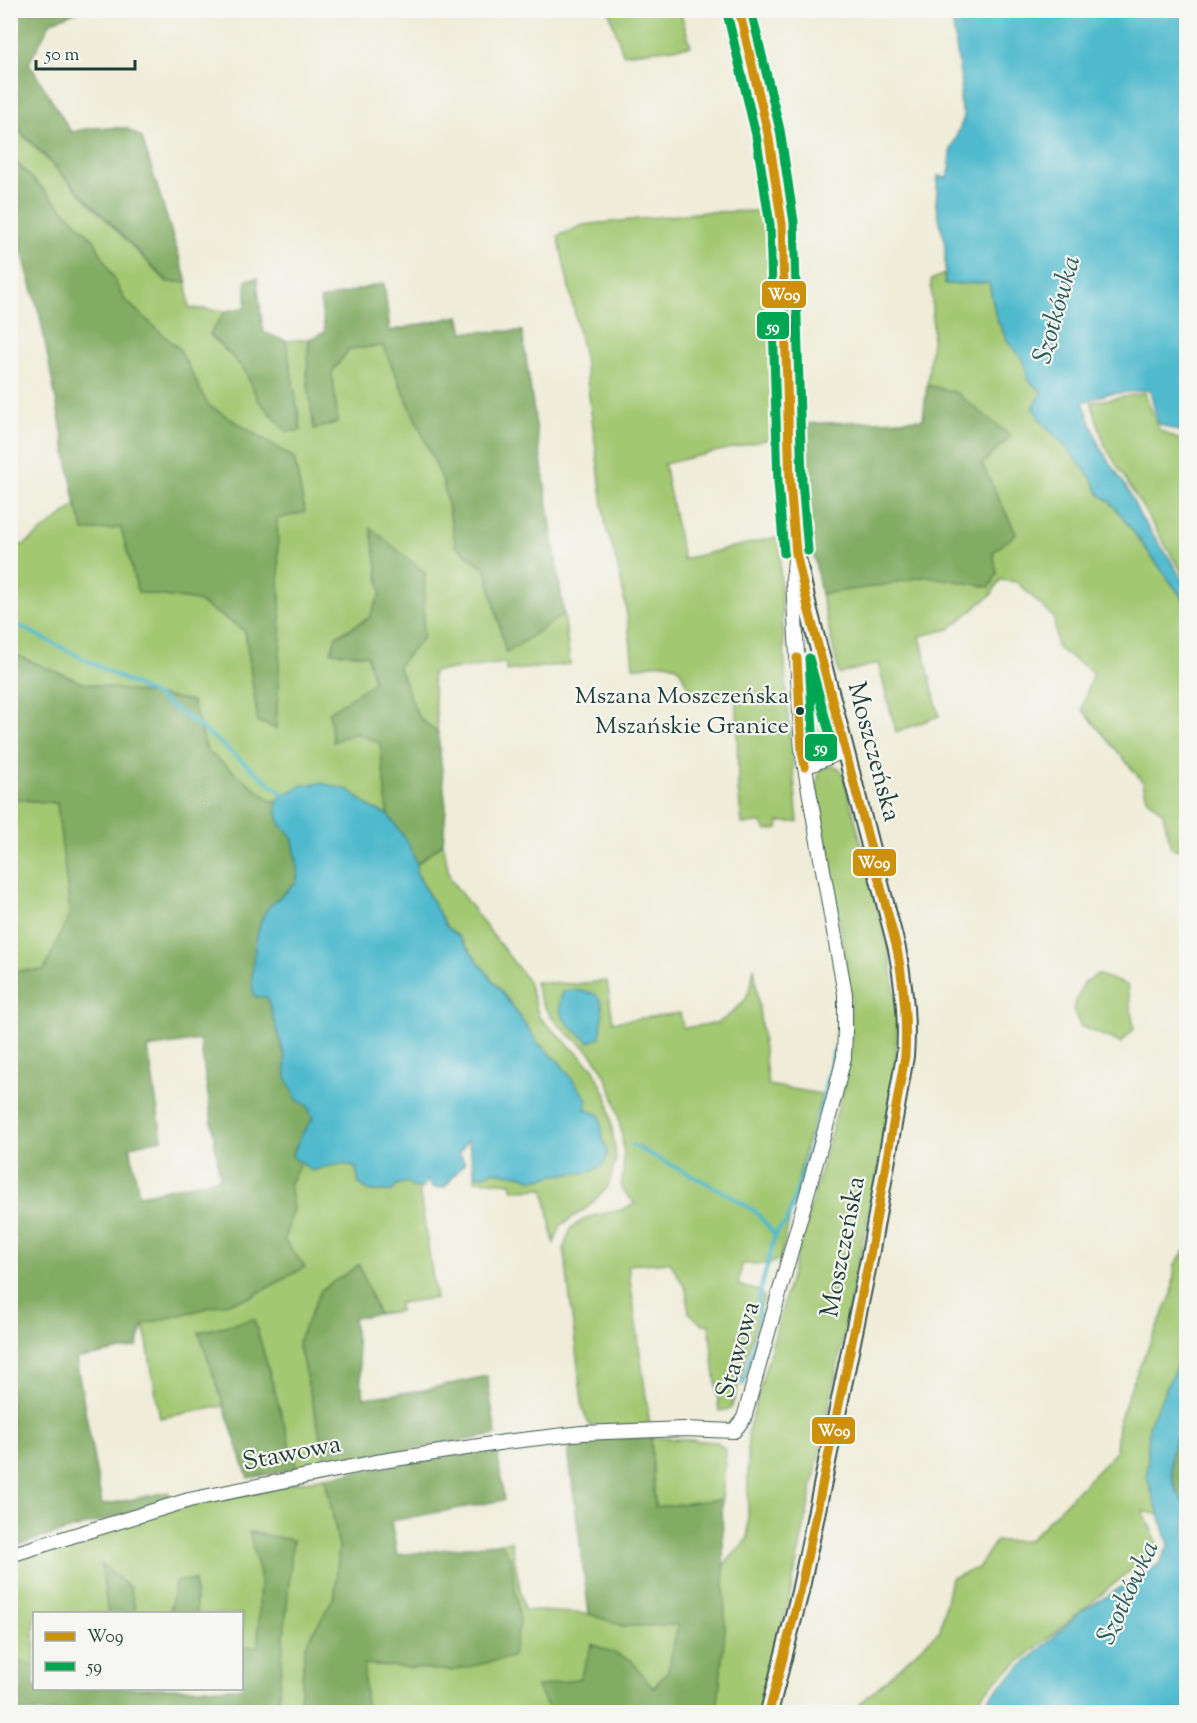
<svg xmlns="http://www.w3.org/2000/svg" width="1197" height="1723" font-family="'Sorts Mill Goudy',serif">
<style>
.green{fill:#a3c872;stroke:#618253;stroke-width:1.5}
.forest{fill:#82ac64;stroke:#50744c;stroke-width:1.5;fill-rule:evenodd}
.water{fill:#50bacd;stroke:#387c80;stroke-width:1.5}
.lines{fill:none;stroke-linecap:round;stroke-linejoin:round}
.stream{stroke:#50bacd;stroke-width:4}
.minor-casing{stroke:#3e574d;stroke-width:16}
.tertiary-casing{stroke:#3e574d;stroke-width:20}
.minor{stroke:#fff;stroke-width:14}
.tertiary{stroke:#fff;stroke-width:16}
.bus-1-casing{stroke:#f6f6f2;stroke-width:14}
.bus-2-casing{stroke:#f6f6f2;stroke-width:14}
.bus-1{stroke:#cc910a;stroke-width:9}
.bus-2{stroke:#00a651;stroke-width:9}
.bus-dot{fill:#1f3d34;stroke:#f6f6f2;stroke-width:2}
.labels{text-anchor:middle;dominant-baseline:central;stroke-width:4.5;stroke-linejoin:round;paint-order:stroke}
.bus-label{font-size:24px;fill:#1f3d34;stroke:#f6f6f2;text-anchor:end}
.street-label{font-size:26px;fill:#1f3d34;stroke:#f6f6f2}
.water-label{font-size:27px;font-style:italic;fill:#2b5c5a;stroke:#f6f6f2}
.line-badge{stroke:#f6f6f2;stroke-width:2}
.badge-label{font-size:16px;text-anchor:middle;font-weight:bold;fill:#fff}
</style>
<rect width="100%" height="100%" fill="#f6f6f2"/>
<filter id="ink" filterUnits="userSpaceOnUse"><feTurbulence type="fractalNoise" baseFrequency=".0167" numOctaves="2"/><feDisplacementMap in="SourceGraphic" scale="12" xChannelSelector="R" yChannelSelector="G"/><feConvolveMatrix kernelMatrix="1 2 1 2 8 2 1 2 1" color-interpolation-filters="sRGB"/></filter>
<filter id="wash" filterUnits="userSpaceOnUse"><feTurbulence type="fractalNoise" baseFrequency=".008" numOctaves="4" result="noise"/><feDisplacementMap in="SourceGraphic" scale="24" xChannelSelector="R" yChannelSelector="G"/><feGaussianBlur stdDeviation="1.35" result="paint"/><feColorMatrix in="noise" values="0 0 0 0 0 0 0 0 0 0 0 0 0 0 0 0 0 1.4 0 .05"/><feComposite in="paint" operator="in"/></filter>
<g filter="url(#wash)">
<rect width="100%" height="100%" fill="#efecd8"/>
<path class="green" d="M609,11H680L691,46L623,54Z
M10,122L167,282H187L189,308L226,311L210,335L244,369L258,400L301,430L286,341L309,339L307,376L314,429L338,422L332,372L349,349L383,346L443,481L456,546L486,569L506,653L564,614L570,664L506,671V663L432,672L438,734L418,716L398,666L423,638L425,573L371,529L381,593L369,618L336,636L332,652L367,655L374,682L355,733L380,743L388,815L368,806L349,790L302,785L273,802L207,751L192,701L83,683L11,653V547L25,544L76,505L84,531L121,528L138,592L198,601L245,631L258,722L281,634L277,518L305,512L294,458L208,405L180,350L124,299L94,240L11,157Z
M764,211L770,229L778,437L664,464L683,559L781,536L780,568L787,705L798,822H779L778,829L766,831L762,823L742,824L738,788L737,699C718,698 714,700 696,691C695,690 688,686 688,686C682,679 684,671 675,666C662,658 646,669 633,667C629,620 622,572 606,528L584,357L558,236L583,225L706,212Z
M944,274L945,284L989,283L996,317L1008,342L1024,361L1028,380L1042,392L1033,408L1042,422L1066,447L1092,479L1100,495L1110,502L1121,515L1186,603V851L1171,848L1163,813L1147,798L1143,782L1082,709L1093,672L1057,648L1054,618L1017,582L1000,580L991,595L949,629L920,636L939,716L896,732L878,663L839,674L821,594L878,586L927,576L990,587L997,574L993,552L1016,534L982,464L955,392L927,385L933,332L931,280Z
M1145,393L1159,430L1186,443V579L1105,446L1091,402Z
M806,656L813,661L835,737C830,751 817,754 808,742L804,668V658Z
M831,766L839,768L844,778L889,949L897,1011L896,1060L887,1126L789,1600L760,1712H717L725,1629L723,1566L748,1538V1431L843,1090L851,1045V993L816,787L820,769Z
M10,799L57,803L70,913L44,970L11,971Z
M443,843L450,879L528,981L539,1017L593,1068L608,1099L616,1159L608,1187L587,1208L561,1225L554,1243L544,1189L513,1190L511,1183L475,1180V1175L484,1176L493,1171L520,1175L535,1180L555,1175L608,1153L603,1140L600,1115L585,1109L586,1099L560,1063L537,1042L514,1008L459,937L446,926L416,871L417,864Z
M754,966L768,1085L822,1094L805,1148L781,1258L769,1264H742L738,1285L758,1291L764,1297L731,1409L719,1411L709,1324L703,1325L689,1313L686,1289L670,1262L628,1265L650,1426H590L583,1410L564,1247L571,1228L588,1217L621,1210L635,1204L621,1188C629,1151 617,1085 593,1056C589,1050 582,1045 576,1040C556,1024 540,1008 535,982L575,984L607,981L613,1022L680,1013L683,1028L717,1023L726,1018L745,1000L751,986Z
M1097,974L1127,985L1134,1029L1121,1043L1080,1026L1073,1009L1083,984Z
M301,1162L312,1171C327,1166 341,1161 356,1168L359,1184L396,1185L407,1182L412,1187L419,1188L436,1298L399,1303L400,1311L378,1314L358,1265L298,1342L327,1464L297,1469L254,1319L199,1332L224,1406L160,1418L144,1324L251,1297L305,1267L284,1240L293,1209L289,1185Z
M1186,1249V1346L1149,1425L1147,1477L1159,1515L1143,1511L1159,1547L997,1680L966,1712H851L940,1630L951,1578L978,1568L996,1541H1028L1116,1452L1118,1424L1134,1379L1172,1294L1175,1264Z
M651,1437L717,1442L726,1450L722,1499L655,1507Z
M325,1477L339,1547L335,1595L305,1647L299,1712H277L292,1540L250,1532L260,1574L258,1647H242V1614L196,1613L195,1580L176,1582L170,1613H136L130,1588L101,1565L108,1613L34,1614V1666L11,1657V1558L187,1506Z
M511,1541L524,1610L589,1614L623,1626L679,1625L668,1671L653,1689L631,1660L580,1678L549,1709L565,1712H366L363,1664L451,1671L511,1559L501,1543Z"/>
<path class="forest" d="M10,11H78L51,22L29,63L71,132L91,128H126L142,138L187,282H168L11,121Z
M10,157L94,240L124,299L180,350L208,405L294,458L305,512L277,519L281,634L276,729L258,722L245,631L198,601L138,592L121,528L84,531L76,505L40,316L11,213Z
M257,278L263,332L286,341L301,430L287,432L258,400L244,369L210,334L226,311L246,307V280Z
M384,283L390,331L459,316L463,332L522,331L564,614L506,653L486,569L456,546L443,481L383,346L349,349L332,372L338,422L314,429L307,376L309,339L325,332L320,300Z
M927,385L955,392L1011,436L982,464L1016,534L993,552L997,574L990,587L927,576L878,586L821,594L806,513L804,424L923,419Z
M371,528L425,573L423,638L398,666L418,716L438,734L446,808L443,843L417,864L406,840L388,815L380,743L355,733L333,742L329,712L374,682L367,655L331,652L336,637L369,618L381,593Z
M11,653L83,683L192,701L207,751L273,802L278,799C275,817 278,824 292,836L298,874L296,882L276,900L267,997L285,1057L286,1077L307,1105L313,1119L302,1134L292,1155L301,1162L289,1185L293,1209L284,1240L305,1267L251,1297L144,1324L137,1347L76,1359L102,1505L168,1492L172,1500L11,1547L10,971L44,970L70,913L57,803L11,799ZM200,1040L220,1178L139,1195L130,1146L162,1139L148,1048Z
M359,1265L378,1314L353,1318L364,1398L424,1390L487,1376L496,1435L327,1464L298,1342L321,1290Z
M254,1319L297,1469L248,1478L199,1332Z
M1186,1423V1507C1182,1499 1175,1490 1173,1481C1168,1461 1171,1437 1186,1423Z
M651,1437L655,1507L722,1499L725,1629L717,1712H565L549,1709L537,1687L580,1678L592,1644L631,1660L653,1688L668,1671L678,1625L623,1626L589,1614L567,1442L579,1440Z
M497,1448L504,1500L391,1521L397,1555L501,1543L511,1559L520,1623L512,1657L451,1671L364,1664L366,1712H299L305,1647L335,1595L339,1546L325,1477Z
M249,1532L293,1540L277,1712H11V1657L34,1666V1688H242V1647L258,1646L260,1574Z
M101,1564L130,1588L136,1613H108Z
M195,1580L196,1613H170L175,1581Z"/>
<path class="water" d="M951,11H1186V434L1158,424L1150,390L1107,394L1083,402L1100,447L1129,492L1140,516L1170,559L1186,587V603L1121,515L1110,502L1100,495L1092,479L1066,447L1042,422L1033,408L1042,392L1028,380L1024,361L1008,342L996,317L989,283L945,284V245L936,205L938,176L947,178L951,166L949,162L950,153L964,117L960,104L961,81Z
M321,783L349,790L368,806L388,815L406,840L417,864L416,872L446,926L459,937L514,1008L537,1042L560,1063L587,1099L585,1109L600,1115L603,1140L608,1153L603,1165L590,1172L555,1175L534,1180L520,1175L493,1171L484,1176L475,1175L468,1140L459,1153L465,1162L445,1187L433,1188L427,1180L423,1188L412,1187L407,1182L396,1185L393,1191H370L359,1184L356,1168C341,1161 327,1166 312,1171L292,1156L302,1134L313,1119L307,1105L297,1100L286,1077L285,1057L267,997H255C248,982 256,925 266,911C273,900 290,891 296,882C301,873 294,846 292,836C278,824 275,817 278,799L302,785Z
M572,990C579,991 590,991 596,995C607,1003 601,1026 600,1037L590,1042C578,1033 560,1022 560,1006C559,1001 562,996 563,992Z
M1186,1346V1423C1171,1437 1168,1461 1173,1481C1175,1490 1182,1499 1186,1507V1712H976L1004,1682L1082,1611L1158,1565L1169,1545L1147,1477L1149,1425Z"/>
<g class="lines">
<path class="stream" d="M10,621L158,697L199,726L284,795
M632,1145L722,1191L755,1211L775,1235L780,1228L786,1223L791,1210L817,1123L834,1050
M743,1384L760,1323L758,1300L775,1235"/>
</g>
</g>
<g filter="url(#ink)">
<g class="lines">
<defs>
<path id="minor" d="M805,767L846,750
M10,1555L189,1500L376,1462L505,1442L582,1433L684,1429L734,1431L744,1418L834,1098L844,1057L845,1030V994L802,751L793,579L795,560"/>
<path id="tertiary" d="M739,10L768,133L782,224L790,482L796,553L808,607L897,949C904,985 908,1019 905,1056L870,1255L800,1592L769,1712"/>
</defs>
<use href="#minor" class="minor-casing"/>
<use href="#tertiary" class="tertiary-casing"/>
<use href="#minor" class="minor"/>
<use href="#tertiary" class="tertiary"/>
<defs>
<path id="bus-1" d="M739,10L768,133L782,224L790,482L796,553L808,607L897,949C904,985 907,1020 905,1056L870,1255L800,1592L769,1712
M797,658L802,751L805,767"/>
<path id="bus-2" d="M751,10L780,130L794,222L802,481L808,551
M727,13L756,135L770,225L778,482L784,553
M809,658L832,743L814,750Z"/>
</defs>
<use href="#bus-1" class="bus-1-casing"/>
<use href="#bus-2" class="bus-2-casing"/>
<use href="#bus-1" class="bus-1"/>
<use href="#bus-2" class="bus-2"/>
</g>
</g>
<circle class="bus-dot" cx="800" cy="711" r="5"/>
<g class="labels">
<g class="bus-label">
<text x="789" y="697">Mszana Moszczeńska<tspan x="789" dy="30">Mszańskie Granice</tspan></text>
</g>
<g class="street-label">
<text transform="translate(873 752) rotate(75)">Moszczeńska</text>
<text transform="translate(844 1247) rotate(-79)">Moszczeńska</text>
<text transform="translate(739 1350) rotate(-74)">Stawowa</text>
<text transform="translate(292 1454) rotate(-11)">Stawowa</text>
</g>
<g class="water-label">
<text transform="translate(1058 310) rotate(-74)">Szotkówka</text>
<text transform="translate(1129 1593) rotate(-65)">Szotkówka</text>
</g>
</g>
<g class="line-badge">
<rect x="761" y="280" width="46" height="29" rx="6" fill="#cc910a"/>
<rect x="756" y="311" width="34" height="29" rx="6" fill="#00a651"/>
<rect x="804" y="733" width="34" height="29" rx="6" fill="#00a651"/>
<rect x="852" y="848" width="45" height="29" rx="6" fill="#cc910a"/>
<rect x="811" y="1416" width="45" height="29" rx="6" fill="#cc910a"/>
</g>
<g class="badge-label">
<text x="784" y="300">W09</text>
<text x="773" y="332">59</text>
<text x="821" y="753">59</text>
<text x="874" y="868">W09</text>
<text x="834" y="1436">W09</text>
</g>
<rect width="1197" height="1723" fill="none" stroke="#f6f6f2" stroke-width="36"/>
<rect x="33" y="1612" width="210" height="78" fill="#f6f6f2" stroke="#a0aca6" stroke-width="1.5"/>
<rect x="45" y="1632" width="30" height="9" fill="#cc910a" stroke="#a0aca6" stroke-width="1.5"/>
<text x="87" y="1642" font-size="18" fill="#1f3d34">W09</text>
<rect x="45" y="1662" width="30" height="9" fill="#00a651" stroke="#a0aca6" stroke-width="1.5"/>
<text x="87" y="1672" font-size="18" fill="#1f3d34">59</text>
<path d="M36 60v9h99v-9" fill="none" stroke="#1f3d34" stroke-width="3"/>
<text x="45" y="60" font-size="18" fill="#1f3d34" stroke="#f6f6f2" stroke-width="4.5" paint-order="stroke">50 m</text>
</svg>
